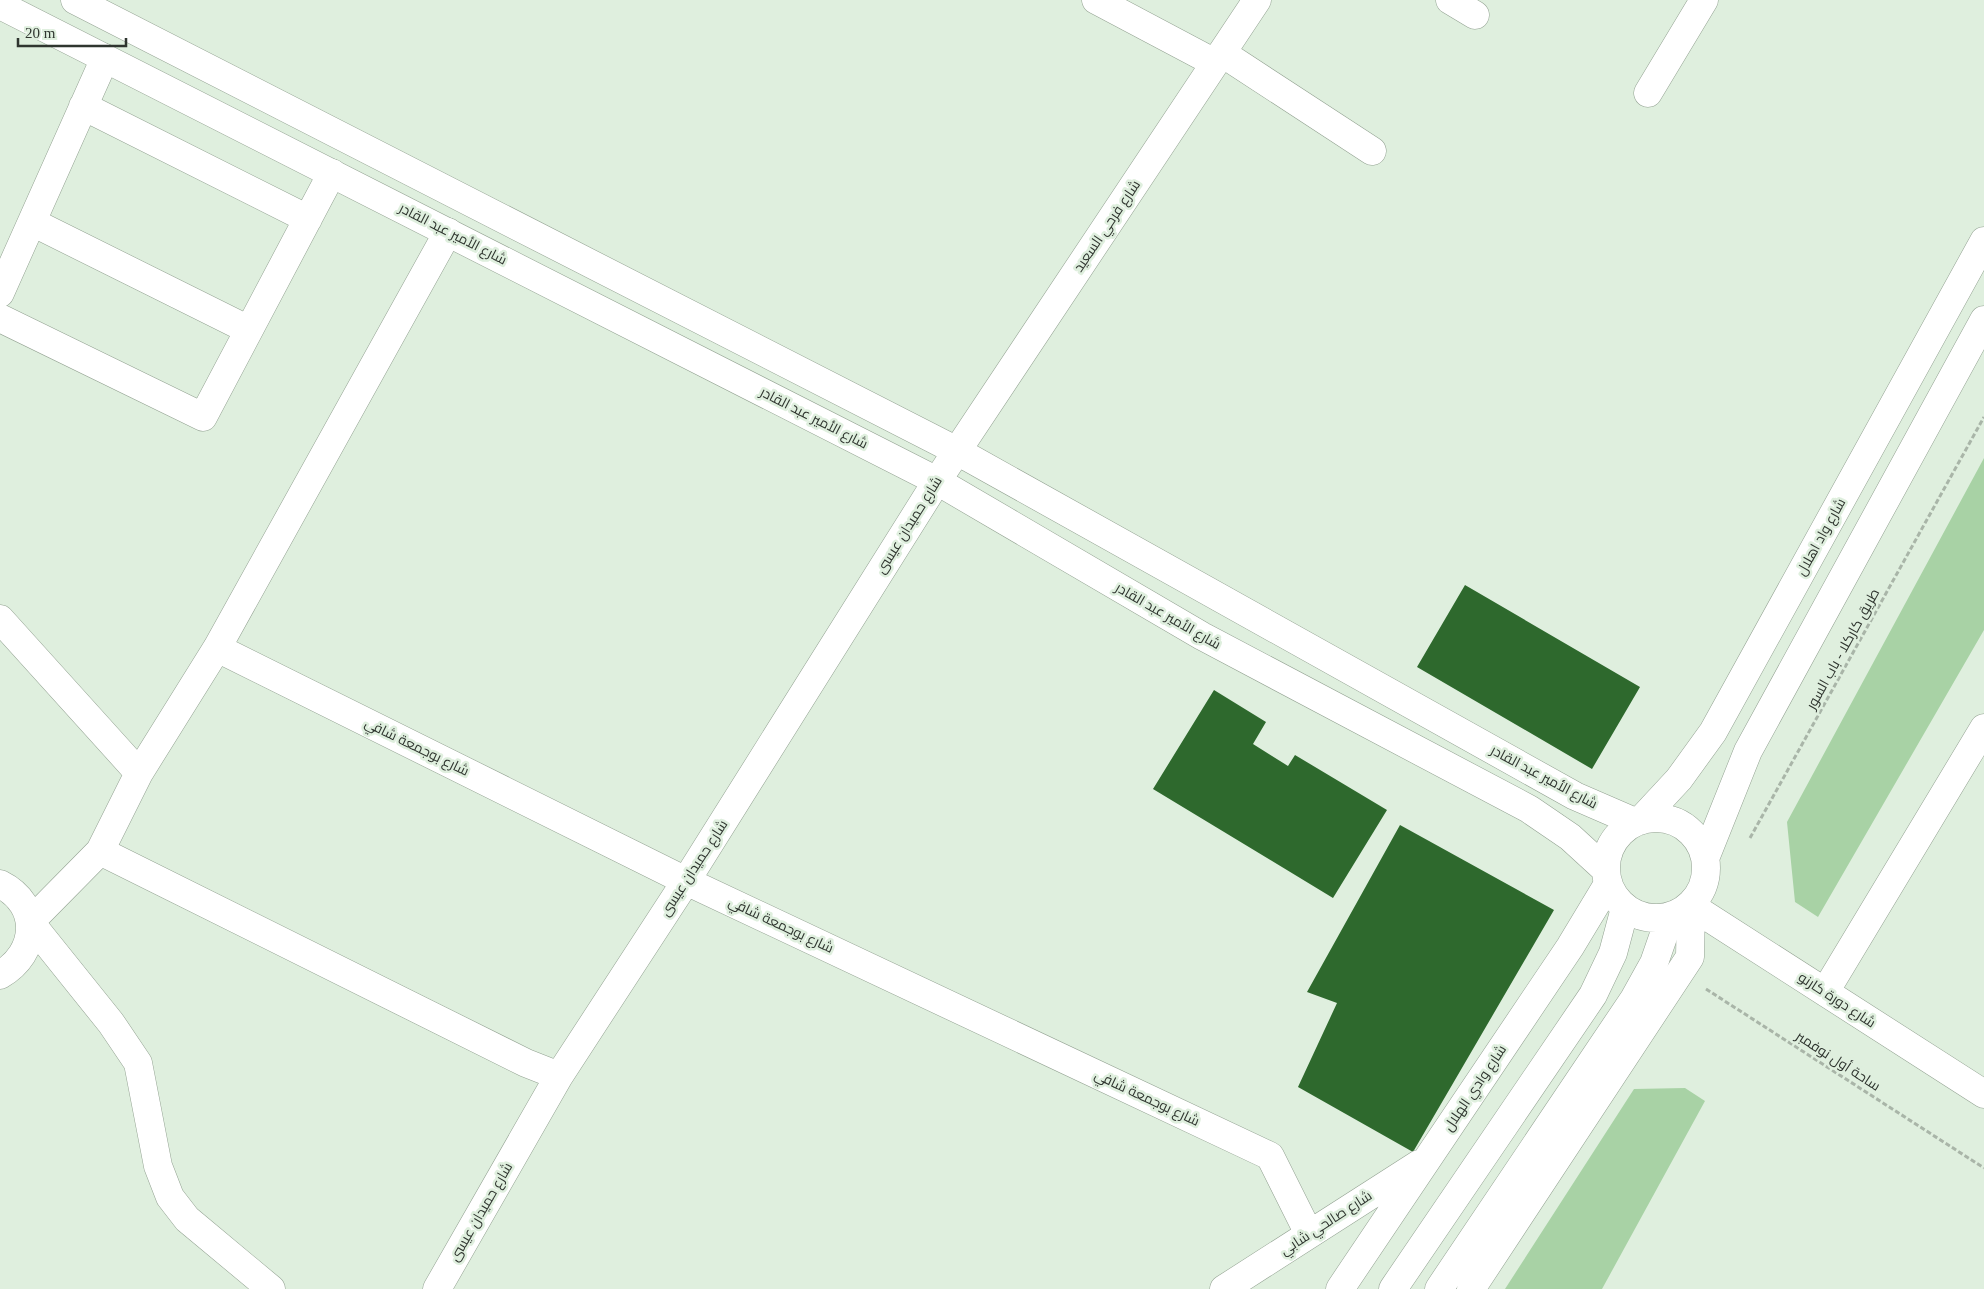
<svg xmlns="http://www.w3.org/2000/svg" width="1984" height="1289" font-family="'Times New Roman',Cairo,serif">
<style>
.green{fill:#a8d2a5}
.building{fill:#2e692d}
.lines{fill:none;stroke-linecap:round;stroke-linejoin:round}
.minor-casing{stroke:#93a292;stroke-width:29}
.major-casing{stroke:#93a292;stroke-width:29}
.path{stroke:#a9b5a8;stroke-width:3;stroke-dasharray:5 2.5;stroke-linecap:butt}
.minor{stroke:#fff;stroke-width:28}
.major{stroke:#fff;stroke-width:28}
.labels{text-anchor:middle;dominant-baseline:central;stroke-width:5;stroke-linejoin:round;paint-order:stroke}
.street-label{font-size:14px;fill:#2f352f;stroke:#dfefde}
</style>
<rect width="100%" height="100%" fill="#dfefde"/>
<path class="green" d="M1984,458V630L1818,917L1795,902L1787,822Z
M1685,1088L1705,1101L1602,1289H1505L1634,1089Z"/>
<path class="building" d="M1465,585L1640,687L1592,769L1417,667Z
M1214,690L1266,722L1253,744L1288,766L1295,755L1387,810L1333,898L1153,789Z
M1400,825L1554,910L1413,1152L1298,1087L1337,1003L1307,992Z"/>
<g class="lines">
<defs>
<path id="minor" d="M1096,0L1215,63
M1450,0L1475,15
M1222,53L1372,151
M1648,93L1704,0
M83,106L308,219
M32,222L249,330
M0,293L105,58
M0,318L203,417L332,173
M0,619L139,773
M217,648L686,881L1270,1156L1309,1234
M100,851L526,1063L559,1076
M0,884C42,905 38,953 0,975
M1691,906L1984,1094
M1825,992L1984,728
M271,1289L187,1219L170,1197L158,1166L138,1063L111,1023L30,922L100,851L139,773L217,648L448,232
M437,1289L559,1076L686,881L937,481L1257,0
M1224,1289L1419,1164
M1340,1289L1570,947L1608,884
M1471,1289L1690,957L1691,906"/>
<path id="major" d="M75,0L957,451L1575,796L1635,822
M0,5L937,481L1202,636L1529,809L1570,837L1606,870
M1606 868a50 50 0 1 1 100 0a50 50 0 1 1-100 0Z
M1640,821L1679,779L1713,732L1984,241
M1706,856L1748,751L1984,320
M1393,1289L1593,995L1613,953L1625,908
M1439,1289L1634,999L1654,963L1670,917"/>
</defs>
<use href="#minor" class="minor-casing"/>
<use href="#major" class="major-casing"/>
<path class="path" d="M1750,838L1984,417
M1706,989L1984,1168"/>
<use href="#minor" class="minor"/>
<use href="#major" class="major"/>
</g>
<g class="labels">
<g class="street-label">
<text transform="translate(1107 226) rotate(-56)">شارع فرحي السعيد</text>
<text transform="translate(453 234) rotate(27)">شارع الأمير عبد القادر</text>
<text transform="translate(814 418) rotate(27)">شارع الأمير عبد القادر</text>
<text transform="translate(909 525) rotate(-58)">شارع حميدان عيسى</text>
<text transform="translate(1821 537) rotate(-61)">شارع واد اهلال</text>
<text transform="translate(1168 616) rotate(30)">شارع الأمير عبد القادر</text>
<text transform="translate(1843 649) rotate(-61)">طريق كاركلا - باب السور</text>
<text transform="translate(417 747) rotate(26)">شارع بوجمعة شافي</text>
<text transform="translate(1544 777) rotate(28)">شارع الأمير عبد القادر</text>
<text transform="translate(694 868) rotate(-57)">شارع حميدان عيسى</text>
<text transform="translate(781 925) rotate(25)">شارع بوجمعة شافي</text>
<text transform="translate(1837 1000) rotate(33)">شارع دورة كارنو</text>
<text transform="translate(1838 1061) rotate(33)">ساحة أول نوفمبر</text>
<text transform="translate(1475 1088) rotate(-56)">شارع وادي الهلال</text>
<text transform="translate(1147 1098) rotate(25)">شارع بوجمعة شافي</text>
<text transform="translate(481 1212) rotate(-60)">شارع حميدان عيسى</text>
<text transform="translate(1326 1223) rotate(-33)">شارع صالحي شابي</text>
</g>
</g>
<path d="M18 38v8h108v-8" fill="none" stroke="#2f352f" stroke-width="2.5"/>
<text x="25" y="38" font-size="15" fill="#2f352f" stroke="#dfefde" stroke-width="4" paint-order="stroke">20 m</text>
</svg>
